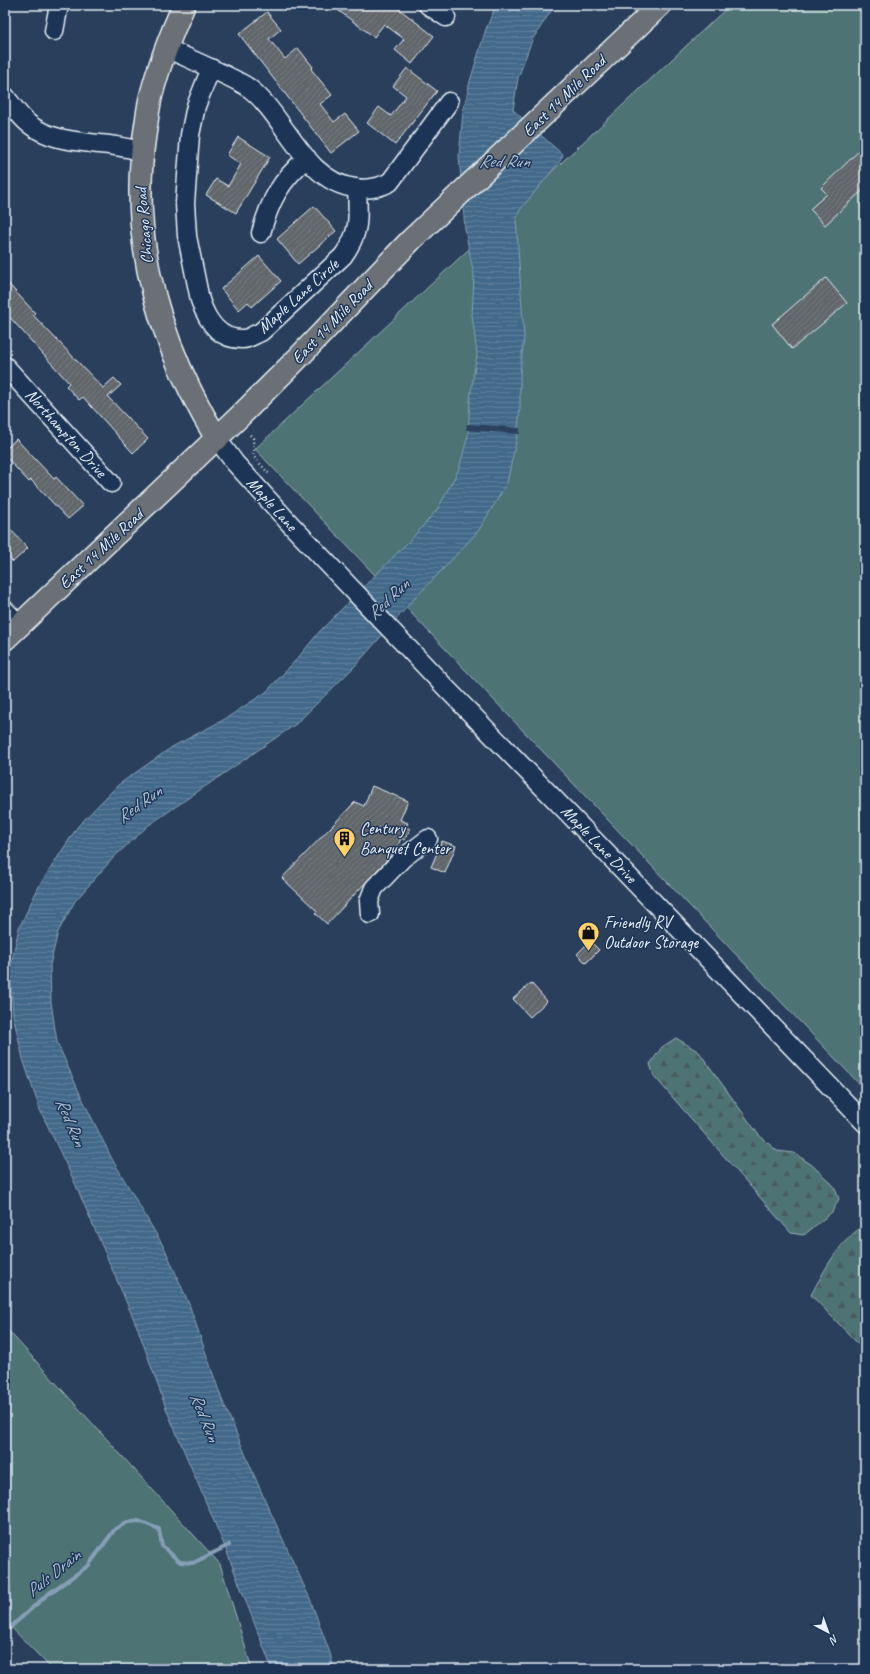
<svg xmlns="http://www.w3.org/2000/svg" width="870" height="1674" font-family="Caveat,sans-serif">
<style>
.grass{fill:#4d7375;stroke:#9ab2b6}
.forest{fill:url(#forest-firs);stroke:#9ab2b6}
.water{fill:url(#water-rules);stroke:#859fb6}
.pier{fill:#2a3f5b}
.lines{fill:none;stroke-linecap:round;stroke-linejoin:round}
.stream{stroke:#859fb6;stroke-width:4}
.building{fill:url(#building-hatch);stroke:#e8f1f8}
.minor-casing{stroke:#e8f1f8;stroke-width:21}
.major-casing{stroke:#e8f1f8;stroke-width:25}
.path{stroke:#e8f1f8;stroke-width:2.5;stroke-dasharray:1 3;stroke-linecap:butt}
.minor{stroke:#1d3557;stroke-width:18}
.major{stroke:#6a7074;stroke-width:22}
.labels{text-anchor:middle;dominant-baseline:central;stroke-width:3;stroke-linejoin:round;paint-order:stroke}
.street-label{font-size:17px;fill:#e8f1f8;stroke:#1d3557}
.poi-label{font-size:17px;fill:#e8f1f8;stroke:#1d3557;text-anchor:start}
.water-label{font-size:18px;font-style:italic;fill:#aec1d2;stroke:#1d3557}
</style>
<defs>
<pattern id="forest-firs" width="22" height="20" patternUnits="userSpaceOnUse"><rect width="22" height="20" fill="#4d7375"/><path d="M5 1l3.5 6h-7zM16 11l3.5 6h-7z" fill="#495b5d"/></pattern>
<pattern id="water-rules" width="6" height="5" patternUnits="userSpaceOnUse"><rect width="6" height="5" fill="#43698a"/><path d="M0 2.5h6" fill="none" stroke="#5e7f9b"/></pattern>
<pattern id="building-hatch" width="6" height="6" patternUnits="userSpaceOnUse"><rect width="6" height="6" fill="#60666b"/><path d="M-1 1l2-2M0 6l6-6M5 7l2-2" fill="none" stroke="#777c81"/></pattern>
</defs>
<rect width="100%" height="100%" fill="#2a3f5b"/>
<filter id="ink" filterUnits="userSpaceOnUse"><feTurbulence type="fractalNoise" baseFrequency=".025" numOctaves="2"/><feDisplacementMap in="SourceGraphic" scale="8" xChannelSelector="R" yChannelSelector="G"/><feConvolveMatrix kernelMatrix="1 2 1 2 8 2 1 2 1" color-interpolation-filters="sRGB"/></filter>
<g filter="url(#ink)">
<path class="grass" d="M730,5H865V1090L255,449Z
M5,1327L220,1564L252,1669H52L5,1621Z"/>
<path class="forest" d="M676,1038L699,1052L758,1134L777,1151L794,1153L812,1165L834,1186L839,1199L832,1212L804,1235L791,1233L654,1076L650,1064L662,1047Z
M865,1225V1351L811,1295C825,1269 839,1241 865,1225Z"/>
<path class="water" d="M496,5H555L532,40L518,78L513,110L563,155L560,161L520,210L516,218L524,337L520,372V408L517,437L507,483L479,530L443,569L415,598L355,666L296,724L149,825L114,857L75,901L58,932L50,965L51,1002L57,1042L79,1092L112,1159L165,1249L189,1304L221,1397L260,1489L310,1599L330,1653L334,1669H272L225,1547L167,1411L138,1329L74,1181L40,1110L23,1059L13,1015L10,969L19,928L39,886L78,826L118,785L172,747L225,719L266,692L297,659L320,631L414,536L437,510L459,469L468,435L470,398L477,354L472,315L474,276L465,229L459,156L463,112L470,81L486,29Z"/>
<path class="pier" d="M467,424L520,428V434L466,430Z"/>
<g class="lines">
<path class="stream" d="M5,1632L48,1594L88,1566L115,1529L128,1522L139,1521L159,1529L162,1546L180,1562L193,1563L229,1545"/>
</g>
<path class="building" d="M331,5H394L434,36L412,64L395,50L404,39L384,24L374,37Z
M267,12L281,29L269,39L285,59L298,48L313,67L311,69L332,95L320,104L334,122L345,114L359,131L331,153L239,34Z
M407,68L437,91L395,145L367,123L379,107L391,116L406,96L393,86Z
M238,137L270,157L236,213L206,195L216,179L228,186L241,164L227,155Z
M865,145V188L825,225L810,209L827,194L821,188Z
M314,206L336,231L298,264L277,239Z
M259,256L281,281L252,307L248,302L239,310L221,289Z
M826,278L847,303L792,349L772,324Z
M5,280L35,313L33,315L103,388L114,378L121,385L108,397L148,439L133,453L83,397L79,400L66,386L69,383L5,312Z
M16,439L54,479L56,477L83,506L68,519L31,480L29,482L5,456V450Z
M5,524L28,548L13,562L5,554Z
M372,786L408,801L400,820L408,823L406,827L410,829L405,840L401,838L397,849L327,924L315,913L317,911L282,878L355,802L364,806Z
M442,841L456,846L445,873L431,867Z
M590,941L599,950L586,963L577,954Z
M531,983L547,1001L530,1017L513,999Z"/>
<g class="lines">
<defs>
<path id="minor" d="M428,5L446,17
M54,31L59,5
M166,48C186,57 206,66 225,75C233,79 242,83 249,88C286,116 304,182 355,188C369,190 379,188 390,182L449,102
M211,68L196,106L190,135L185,203L187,236L200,300C207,321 219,340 243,339C249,339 255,334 261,332L343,256C361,231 358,218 357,188
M5,96C13,106 19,116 29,124C49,140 76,141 99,144C114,145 128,148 142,151
M261,233C270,200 281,180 307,158
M5,366L111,483
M217,439L235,463L293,527L447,689L570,815L865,1123
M5,610L19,625
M370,914L369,901L374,888L403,858L428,839"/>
<path id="major" d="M184,5C171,34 159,65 151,96C148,108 147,120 145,132C128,242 160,345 217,439
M5,639L239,417L298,358L411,240L660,5"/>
</defs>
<use href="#minor" class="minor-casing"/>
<use href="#major" class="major-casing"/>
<path class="path" d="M250,435L253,438L254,457L270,475"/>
<use href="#minor" class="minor"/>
<use href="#major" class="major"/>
</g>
</g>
<defs>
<symbol id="building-pin" viewBox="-11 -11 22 30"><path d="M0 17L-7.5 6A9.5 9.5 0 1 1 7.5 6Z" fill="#ffd166" stroke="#1d3557"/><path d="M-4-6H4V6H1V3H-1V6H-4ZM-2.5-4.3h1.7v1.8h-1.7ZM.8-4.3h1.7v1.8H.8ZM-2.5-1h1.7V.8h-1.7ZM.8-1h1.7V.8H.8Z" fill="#111"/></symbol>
<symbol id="shop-pin" viewBox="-11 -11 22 30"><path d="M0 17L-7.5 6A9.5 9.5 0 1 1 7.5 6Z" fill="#ffd166" stroke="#1d3557"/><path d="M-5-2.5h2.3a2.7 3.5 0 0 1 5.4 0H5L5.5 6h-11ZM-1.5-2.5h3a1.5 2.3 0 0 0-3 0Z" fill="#111"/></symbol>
</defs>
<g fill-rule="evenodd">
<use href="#building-pin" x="332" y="826" width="25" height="34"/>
<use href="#shop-pin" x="576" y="920" width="25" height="34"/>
</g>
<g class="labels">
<g class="street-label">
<text transform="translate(564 96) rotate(-44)">East 14 Mile Road</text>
<text transform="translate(144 226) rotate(-95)">Chicago Road</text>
<text transform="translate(298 296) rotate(-42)">Maple Lane Circle</text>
<text transform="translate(332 322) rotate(-46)">East 14 Mile Road</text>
<text transform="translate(66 433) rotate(48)">Northampton Drive</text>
<text transform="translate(272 504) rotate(48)">Maple Lane</text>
<text transform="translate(101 549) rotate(-43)">East 14 Mile Road</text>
<text transform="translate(599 844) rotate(46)">Maple Lane Drive</text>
</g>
<g class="poi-label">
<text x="360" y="828">Century<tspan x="360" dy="20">Banquet Center</tspan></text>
<text x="604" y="922">Friendly RV<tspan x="604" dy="20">Outdoor Storage</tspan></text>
</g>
<g class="water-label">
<text x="504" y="161">Red Run</text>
<text transform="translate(388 599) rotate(-44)">Red Run</text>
<text transform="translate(139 804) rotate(-36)">Red Run</text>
<text transform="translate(71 1122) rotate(67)">Red Run</text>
<text transform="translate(205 1417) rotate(68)">Red Run</text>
<text transform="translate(53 1573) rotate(-39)">Puls Drain</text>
</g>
</g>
<rect width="870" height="1674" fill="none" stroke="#1d3557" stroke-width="20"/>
<rect x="10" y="10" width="850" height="1654" fill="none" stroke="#e8f1f8" stroke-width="1.5" filter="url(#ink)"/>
<g transform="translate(828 1632) rotate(139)" stroke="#1d3557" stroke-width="3" paint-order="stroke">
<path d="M0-3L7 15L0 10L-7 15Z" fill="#e8f1f8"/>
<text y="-6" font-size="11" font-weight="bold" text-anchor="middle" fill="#e8f1f8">N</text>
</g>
</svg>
